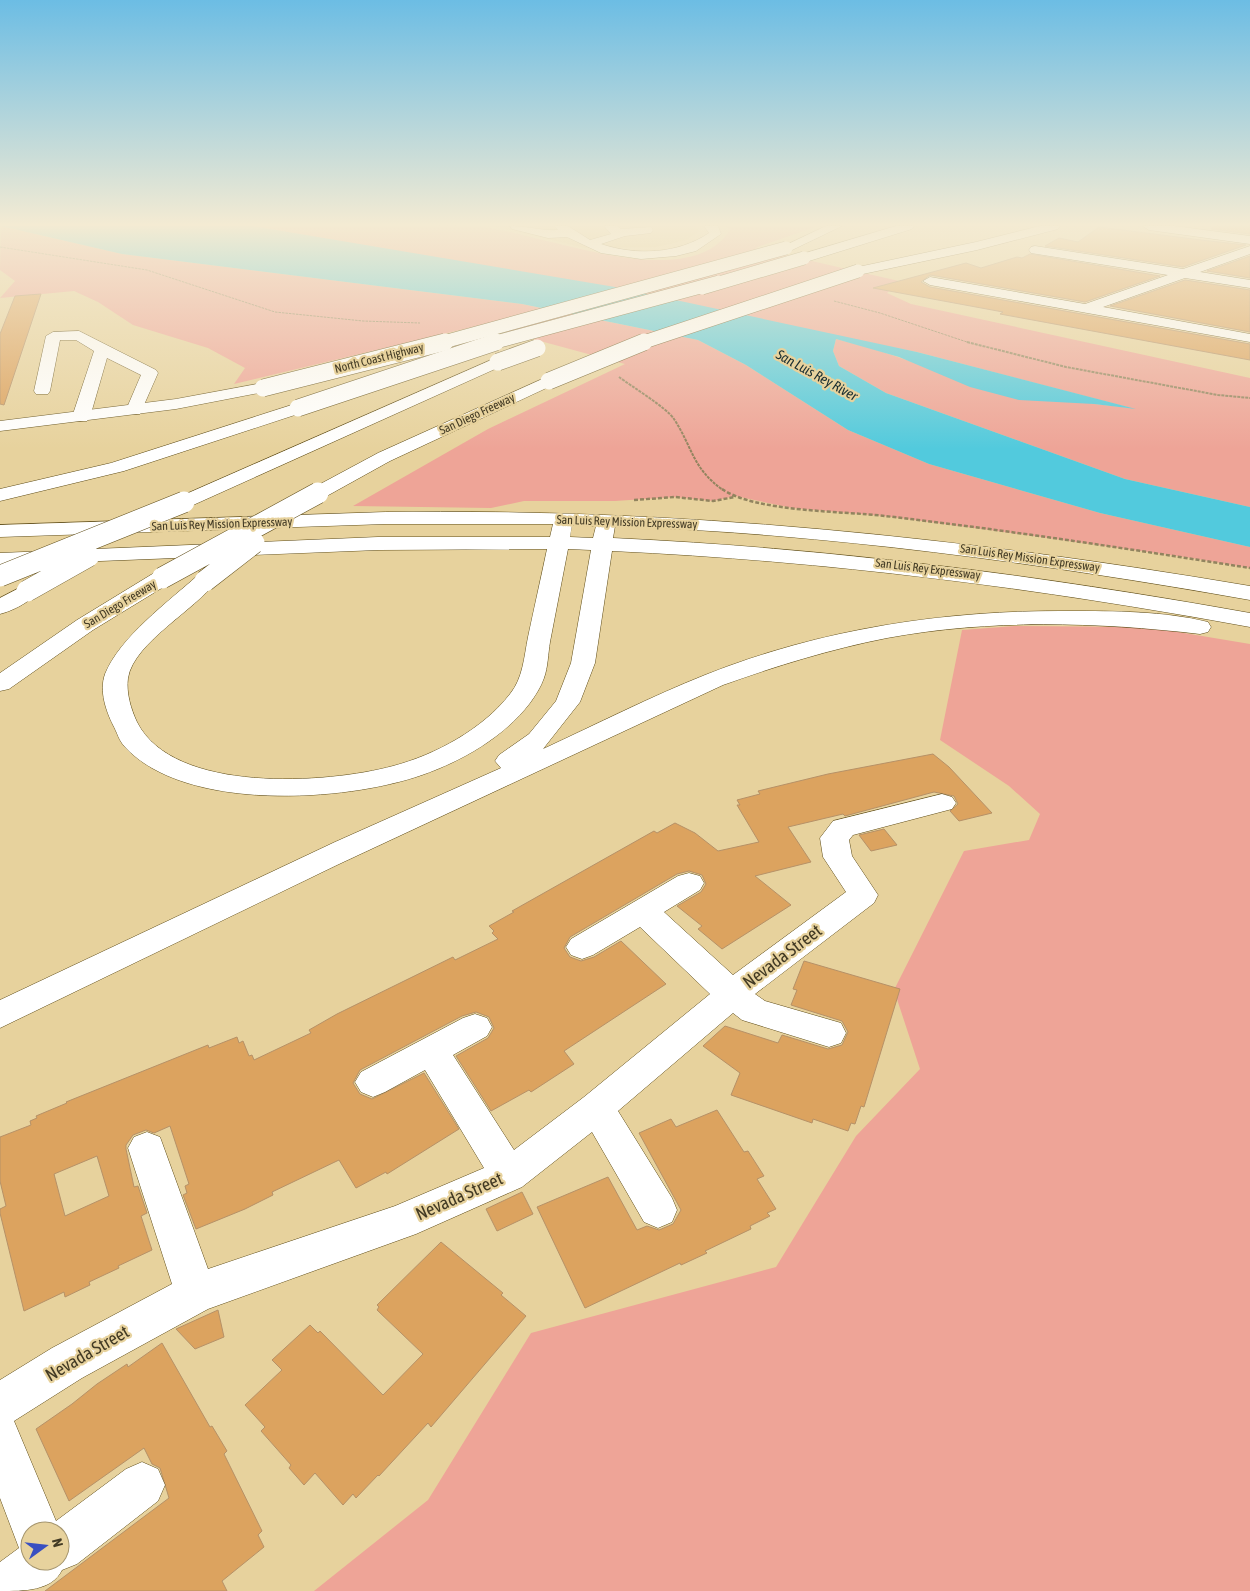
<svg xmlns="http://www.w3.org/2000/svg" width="1250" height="1591" font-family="'Asap Condensed',sans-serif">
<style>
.built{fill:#dfc88a}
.green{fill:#eea497}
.water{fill:#52cadd}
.building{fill:#dca35f;stroke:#b69167;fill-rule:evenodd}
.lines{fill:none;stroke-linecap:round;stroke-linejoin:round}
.minor-casing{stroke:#5f4d19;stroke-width:1}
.major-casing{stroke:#5f4d19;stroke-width:1}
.highway-casing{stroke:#5f4d19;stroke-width:1}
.path-far2{stroke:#92845f;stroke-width:1;stroke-dasharray:2.5 1;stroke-linecap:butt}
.path-far1{stroke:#92845f;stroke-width:2;stroke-dasharray:3 1;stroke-linecap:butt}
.path{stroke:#92845f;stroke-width:2.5;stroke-dasharray:4 2;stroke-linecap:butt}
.minor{fill:#fff;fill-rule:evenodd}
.major{fill:#fff;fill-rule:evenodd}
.highway{fill:#fff;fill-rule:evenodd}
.major-bridge-far1-casing{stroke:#5f4d19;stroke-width:14;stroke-linecap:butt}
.major-bridge-casing{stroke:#5f4d19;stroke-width:18;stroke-linecap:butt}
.highway-bridge-far2-casing{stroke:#5f4d19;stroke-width:14;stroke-linecap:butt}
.highway-bridge-far1-casing{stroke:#5f4d19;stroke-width:18;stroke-linecap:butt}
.highway-bridge-casing{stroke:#5f4d19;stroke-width:22;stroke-linecap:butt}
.major-bridge-far1{stroke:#fff;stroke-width:13}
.major-bridge{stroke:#fff;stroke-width:17}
.highway-bridge-far2{stroke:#fff;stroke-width:13}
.highway-bridge-far1{stroke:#fff;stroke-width:17}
.highway-bridge{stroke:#fff;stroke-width:21}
.labels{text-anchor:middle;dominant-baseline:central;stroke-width:4.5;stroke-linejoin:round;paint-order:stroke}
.far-street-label{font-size:12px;fill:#423a24;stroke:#e7d29d}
.far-water-label{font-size:14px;font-style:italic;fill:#192e31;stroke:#e7d29d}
.near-street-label{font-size:18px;fill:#423a24;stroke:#e7d29d}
</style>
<rect width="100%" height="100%" fill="#e7d29d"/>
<path class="built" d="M494,226H693L699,231L687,240L656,247L585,248Z"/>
<path class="green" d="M1,226L122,254L522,304L698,340L746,365L848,430L929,464L1100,513L1250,547V568L1191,558L990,530L884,516L792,508L735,496L713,501L675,497L615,501H524L491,508L353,506L488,429L625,364L481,325L234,384L245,368L208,348L133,325L98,302L74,291L0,298L15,281L0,270Z
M253,226C303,226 352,226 402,226C425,226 450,224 474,226C536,230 687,298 730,230L726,226H818L755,248L899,281L887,293L911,304L1250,378V507L1125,479L886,393L839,366L833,351L836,339L871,348L930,368L1094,404L1131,408L917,352L426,256Z
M1015,626L1148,627L1250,644V1591H314L428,1500L531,1333L776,1267L856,1136L920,1069L894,990L964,851L1029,840L1040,814L1009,786L940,740L962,630Z"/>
<path class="water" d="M1,226H253L615,287L917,352L1136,409L1094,404L1019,400L970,387L899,357L836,339L833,351L839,366L886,393L1125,479L1250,507V547L1100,513L929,464L848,430L746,365L698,340L522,304L122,254Z"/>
<path class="building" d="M1214,226H1250V234L1211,229Z
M1099,227L1201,240L1246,245L1183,267L1045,246L1059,238L1078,242Z
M1030,254L1160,276L1085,302L930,275L921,282L930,287L1250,344V360L1000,314L1003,312L873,288L966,263L981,268L1017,257L1022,258Z
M1250,256V278L1207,271Z
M1185,280L1250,290V332L1110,306Z
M41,294L4,405L0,404V334L15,296Z
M933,754L949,767L992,813L959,821L950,811L958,804L954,796L934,792L845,816L843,814L788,827L811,862L755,876L791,905L722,949L698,929L702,926L677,906L701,892L706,884L702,875L689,871L677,874L570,937L564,948L570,957L581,961L594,957L621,941L666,984L564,1051L574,1064L531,1092L529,1090L491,1111L456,1056L488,1038L494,1028L489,1017L476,1012L462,1016L360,1070L353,1083L360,1094L372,1099L424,1073L459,1129L387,1174L386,1172L356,1188L339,1160L272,1192L273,1195L245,1209L196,1229L183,1195L187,1193L185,1186L189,1184L170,1126L154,1133L146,1130L133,1135L126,1145V1149L134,1187L138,1186L147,1213L141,1216L152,1250L118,1266L119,1268L89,1282L90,1285L65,1297L64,1292L24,1311L0,1213V1209L6,1206L0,1181V1137L31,1125L30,1121L37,1118L36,1116L67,1103L66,1102L208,1045L209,1048L237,1037L239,1043L243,1041L249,1056L252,1055L254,1060L311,1033L309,1030L337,1014L453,957L455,960L498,939L492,933L494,931L489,926L514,912L512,911L654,831L657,833L675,823L695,833L718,851L759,842L737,805H740L737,800L760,794L758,791L828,774ZM97,1156L109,1196L65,1216L54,1174Z
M884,829L897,845L871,851L859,835Z
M804,961L900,989L864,1107L861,1106L855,1124L851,1123L848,1131L813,1119L812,1123L731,1095L740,1073L703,1046L725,1026L778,1043L782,1035L828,1049L842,1045L848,1032L842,1021L791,1005L797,990L793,989Z
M717,1110L744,1152L748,1151L764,1176L757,1179L776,1209L767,1213L770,1216L750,1226L751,1229L705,1251L707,1253L681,1265L680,1263L585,1308L537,1207L608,1177L637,1230L647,1226L659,1230L673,1224L681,1210L639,1133L671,1119L676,1127Z
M522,1192L533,1214L497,1231L486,1209Z
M441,1242L503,1293L501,1295L526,1316L431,1427L428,1423L379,1476L378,1475L356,1498L353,1494L343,1505L315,1473L304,1485L289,1468L291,1465L261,1431L265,1427L245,1405L282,1370L272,1360L310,1325L318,1333L320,1331L383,1395L423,1354L377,1310L379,1307L377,1305Z
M218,1310L224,1337L195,1349L176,1329Z
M162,1343L210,1427L212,1426L227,1451L224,1454L262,1531L258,1535L264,1547L222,1581L227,1591H45L169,1498L160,1468L152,1464L144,1448L69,1501L36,1429L72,1404L97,1384L127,1364L128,1367Z"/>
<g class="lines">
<defs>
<path id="minor" d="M510,226C526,226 542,231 558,230L554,226H568L590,240L611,234L604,226H617L621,229L651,227L653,230L651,233L625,236L601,244C637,256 678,254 709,233L704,226H718L721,234L696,251L676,256L641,259L601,253L567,237L548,238L512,229Z
M1143,226H1174L1250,236V244L1149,230Z
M1035,246L1183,269L1250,246V254L1200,272L1250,280V288L1185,278L1103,307L1250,334V342L930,285L923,281L930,277L1085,304L1168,275L1031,253L1029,250L1031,247Z
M79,331L156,370L158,373L140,414H128L126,410L141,375L107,358L90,417L87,421H75L72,417L94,351L76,340H60L50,391L48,394H36L34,391L46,336L53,332Z
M942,794L952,797L956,803L952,809L853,835L849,840L852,856L878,895L874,903L755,994L765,1001L841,1023L846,1033L841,1043L829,1047L742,1020L733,1013L618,1111L672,1198L677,1210L672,1222L658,1228L644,1222L592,1132L522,1187L416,1234L208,1309L82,1378L14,1421L56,1521L126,1469L142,1462L158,1469L165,1485L158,1501L77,1564L62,1570C52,1591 24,1591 0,1591V1562L19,1548L0,1498V1380L52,1348L172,1284L128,1148L134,1137L147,1132L160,1137L208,1269L395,1206L484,1168L425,1070L385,1092L373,1097L361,1092L355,1082L361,1072L463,1018L475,1014L487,1018L492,1027L487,1036L453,1055L514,1150L584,1097L710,994L640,927L593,955L582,959L571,955L566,947L571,939L678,876L689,873L700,876L704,883L700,890L664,912L733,975L846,892L823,857L820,838L833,821ZM30,1531H60V1561H30Z"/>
<path id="major" d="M826,226H842L790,251H782L780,248Z
M263,383L271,388L269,391L176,409L0,431V421L176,399Z"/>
<path id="highway" d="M896,226H914L912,229L809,261L804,262L798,258L799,255Z
M1040,226H1060L1058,229L977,250L858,275L851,271L858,267L976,242Z
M498,357L506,362L504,365L191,506H177L174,502L177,498Z
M549,376L555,378L557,381L555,384L390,461L325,497H311L308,493L311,489L378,453Z
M298,403L304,404L306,408L304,412L124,471L0,501V489L111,463Z
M386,512C679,508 961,537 1250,586V600C1040,563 828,534 615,526L613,538C828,548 1039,575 1250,613V627C1038,588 827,561 612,551L595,663L580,702L543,749C597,724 650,697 705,675C820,629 946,610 1069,611C1114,611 1164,611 1208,622L1211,627L1208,632L1200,634C1096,622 990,619 887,638C831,649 776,666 723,685L337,865L0,1028V1000L335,842L501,768L495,761L499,755L529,734L556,701L571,663L591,550L568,549C562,580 556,611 550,642C548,654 548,667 544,678C541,687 535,696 530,703C504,737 462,761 422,775C345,802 185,812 125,747C119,741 117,732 113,725C106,711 99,691 105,674C120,637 168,602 197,576L205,575L213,576L216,581C196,610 134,642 128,678C126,693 131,709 137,722C173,794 327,784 393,766C435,755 483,729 510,694C523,678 524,657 528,637C534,608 541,578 547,549L378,550L0,565V553L378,537H550L553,524H386L0,537V525ZM572,525L596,526L593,538L570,537Z
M162,572L170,573L173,578L170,583L93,630L9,689L0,691V673L77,620L154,573Z
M27,584L35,586L38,591C31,602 12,611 0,614V598Z"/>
</defs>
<use href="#minor" class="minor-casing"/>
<use href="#major" class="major-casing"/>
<use href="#highway" class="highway-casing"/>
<path class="path-far2" d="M0,247L147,270L275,312L363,321L420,323
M834,301L880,313L970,343"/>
<path class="path-far1" d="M967,342L1066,367L1218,395L1250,398
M619,377C631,386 667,408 674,419C693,448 692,468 723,490"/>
<path class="path" d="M722,489C755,512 843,511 885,516C1007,530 1129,549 1250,568
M634,500L675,497L713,501L735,497"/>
<use href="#minor" class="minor"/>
<use href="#major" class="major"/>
<use href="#highway" class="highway"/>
<defs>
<path id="major-bridge-far1" d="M440,343L786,248"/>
<path id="major-bridge" d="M263,388L445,342"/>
<path id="highway-bridge-far2" d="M702,288L804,258
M492,343L719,282
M641,343L858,271"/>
<path id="highway-bridge-far1" d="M498,362L537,348
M549,381L644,342
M298,408L496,342"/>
<path id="highway-bridge" d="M0,576L184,502
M162,578L318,493
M205,581L254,543
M27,591L89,556"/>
</defs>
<use href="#major-bridge-far1" class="major-bridge-far1-casing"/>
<use href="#major-bridge" class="major-bridge-casing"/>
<use href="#highway-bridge-far2" class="highway-bridge-far2-casing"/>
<use href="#highway-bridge-far1" class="highway-bridge-far1-casing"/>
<use href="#highway-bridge" class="highway-bridge-casing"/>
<use href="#major-bridge-far1" class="major-bridge-far1"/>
<use href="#major-bridge" class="major-bridge"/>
<use href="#highway-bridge-far2" class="highway-bridge-far2"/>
<use href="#highway-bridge-far1" class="highway-bridge-far1"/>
<use href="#highway-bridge" class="highway-bridge"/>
</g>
<linearGradient id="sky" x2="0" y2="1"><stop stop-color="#6cbde4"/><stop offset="0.5" stop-color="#f4ebd3"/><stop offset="1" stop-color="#f4ebd3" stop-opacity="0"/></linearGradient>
<rect width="1250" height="449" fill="url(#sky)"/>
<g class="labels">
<g class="far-street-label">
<text transform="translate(379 358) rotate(-14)">North Coast Highway</text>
<text transform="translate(477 414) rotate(-25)">San Diego Freeway</text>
<text transform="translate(627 522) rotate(2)">San Luis Rey Mission Expressway</text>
<text transform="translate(222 524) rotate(-2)">San Luis Rey Mission Expressway</text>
<text transform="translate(1030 558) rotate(8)">San Luis Rey Mission Expressway</text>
<text transform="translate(928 569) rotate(7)">San Luis Rey Expressway</text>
<text transform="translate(120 604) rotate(-31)">San Diego Freeway</text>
</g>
<g class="far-water-label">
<text transform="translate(817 375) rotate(29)">San Luis Rey River</text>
</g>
<g class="near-street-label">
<text transform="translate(782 956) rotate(-37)">Nevada Street</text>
<text transform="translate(459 1196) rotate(-24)">Nevada Street</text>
<text transform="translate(87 1353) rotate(-30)">Nevada Street</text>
</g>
</g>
<g transform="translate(45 1546) rotate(75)"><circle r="24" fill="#e7d29d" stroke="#a5956d"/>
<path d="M0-4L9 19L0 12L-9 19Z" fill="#394fc1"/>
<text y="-8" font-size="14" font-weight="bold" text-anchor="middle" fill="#423a24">N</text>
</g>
</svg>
